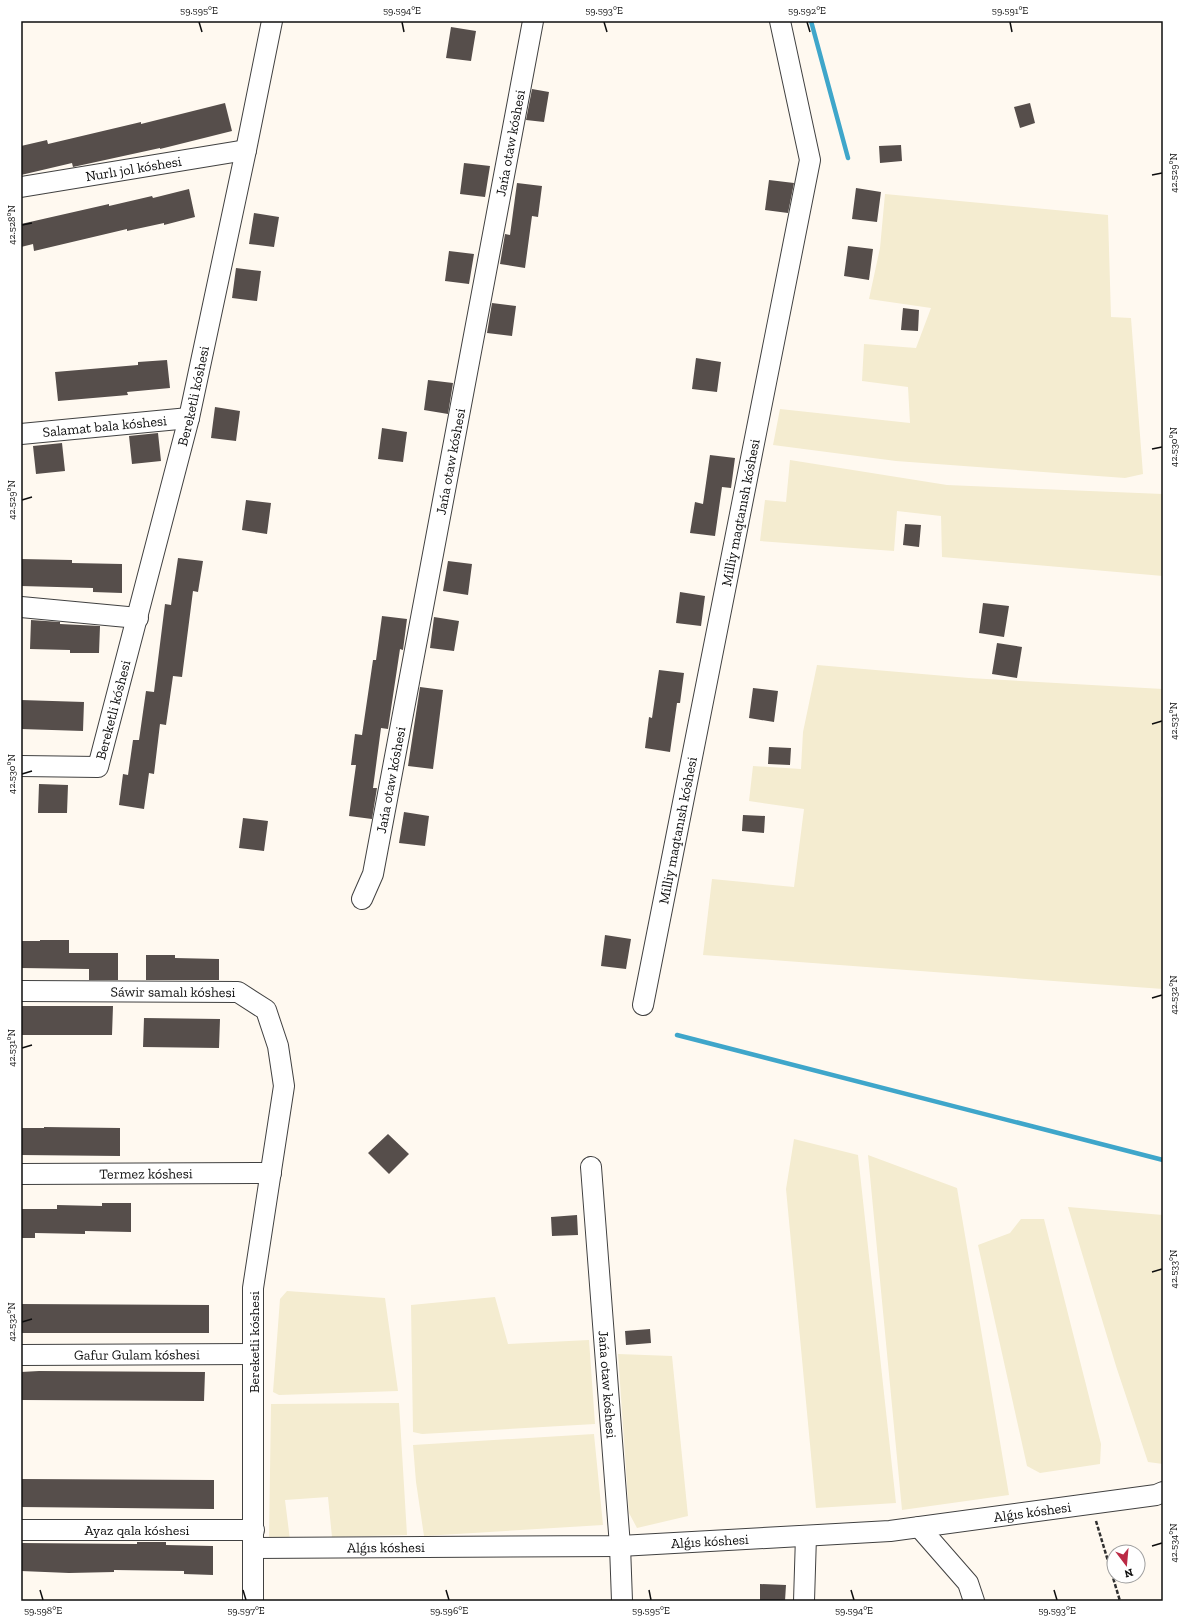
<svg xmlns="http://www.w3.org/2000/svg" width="1184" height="1622" font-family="'Zilla Slab',serif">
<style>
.farmland{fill:#f4ecd0}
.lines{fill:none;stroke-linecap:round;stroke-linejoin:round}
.stream{stroke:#3fa6ca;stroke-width:4.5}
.building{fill:#564e4b}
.minor-casing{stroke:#414141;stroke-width:22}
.path{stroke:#303030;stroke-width:2.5;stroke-dasharray:4 2;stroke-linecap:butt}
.minor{stroke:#fff;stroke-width:20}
.ticks{fill:none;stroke:#0e0e0e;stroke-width:1.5}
.labels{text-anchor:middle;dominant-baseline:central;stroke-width:4;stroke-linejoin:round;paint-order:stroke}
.street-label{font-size:14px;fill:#0e0e0e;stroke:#fff}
.neatline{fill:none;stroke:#0e0e0e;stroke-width:1.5}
.ticks-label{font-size:10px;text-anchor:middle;fill:#0e0e0e}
</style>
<rect width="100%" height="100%" fill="#fff9f0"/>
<path class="farmland" d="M885,194L1108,215L1111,317L1131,318L1143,474L1125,478L896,461L773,445L780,409L910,423L908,387L862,381L864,344L916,348L931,308L869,299L880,248Z
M790,460L947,485L1163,494V576L942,557L941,516L897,511L894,551L760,541L765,500L786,502Z
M817,665L969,678L1163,689V783L1161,796L1163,799V989L703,955L712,879L794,887L804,809L749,801L753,766L801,769L803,732Z
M794,1139L858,1155L896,1503L816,1508L786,1189Z
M868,1155L957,1188L1009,1495L902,1510Z
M1068,1207L1163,1215V1464L1148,1462L1116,1366Z
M1021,1219H1044L1101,1444L1100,1464L1040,1473L1027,1466L978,1245L1010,1233Z
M287,1291L385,1298L398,1391L279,1395L273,1392L280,1299Z
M495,1297L508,1344L589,1340L595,1424L422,1434L413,1432L411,1305Z
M618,1354L672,1356L688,1516L637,1528L629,1513Z
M399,1403L407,1535L332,1537L328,1497L285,1500L290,1540L269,1539L271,1404Z
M594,1434L603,1525L424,1536L416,1482L413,1445Z"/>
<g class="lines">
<path class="stream" d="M811,21L848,158
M677,1035L1163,1160"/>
</g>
<path class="building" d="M451,27L476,31L471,61L446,58Z
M532,89L549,92L544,122L526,120Z
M225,103L232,131L160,149V148L73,167L72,163L21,175V146L47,140L48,144L141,122V124Z
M1030,103L1035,123L1020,128L1014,107Z
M901,145L902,161L880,163L879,146Z
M464,163L490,166L485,197L460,194Z
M769,180L794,183L788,213L765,210Z
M517,183L542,186L538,217L532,216L525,268L500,264L505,234L510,235Z
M856,188L881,192L877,222L852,219Z
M189,189L195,217L164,225V223L127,231V229L34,251L33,244L21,247V224L109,204V206L152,196L153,198Z
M254,213L279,217L274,247L249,244Z
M848,246L873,249L869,280L844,276Z
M449,251L474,254L469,284L445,281Z
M236,268L261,271L257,301L232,298Z
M492,303L516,306L512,336L487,333Z
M903,308L919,310L918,331L901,330Z
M696,358L721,362L717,392L692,389Z
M167,360L170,388L127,392L128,395L58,401L55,372L138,365V362Z
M428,380L453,383L448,414L424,410Z
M215,407L240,411L236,441L211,438Z
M382,428L407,432L403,462L378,459Z
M158,433L161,461L132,464L129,436Z
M62,443L65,471L36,474L33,446Z
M710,455L735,458L731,488L722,487L715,536L690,533L695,502L703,504Z
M246,500L271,503L267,534L242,530Z
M905,524L921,525L919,547L903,545Z
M178,558L203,561L198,592L193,591L182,677L173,676L166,725L160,724L154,774L149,773L144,809L119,805L123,774L128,775L133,740H139L146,691L154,692L165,604L171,605Z
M21,559L72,560V563L122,564V593L93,592V588L21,586Z
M448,561L472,564L468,595L443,591Z
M680,592L705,596L701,626L676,623Z
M983,603L1009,606L1004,637L979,633Z
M382,616L407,619L403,650L400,649L388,729L381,728L373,788H377L372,819L349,816L356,765H351L355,734L362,735L373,660H376Z
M434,617L459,621L454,651L430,648Z
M31,620L60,622V624L100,626L99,653H70V650L30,649Z
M997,643L1022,647L1017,678L992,674Z
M659,670L684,673L680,703H677L670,752L645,748L649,717L652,718Z
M420,687L443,690L433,769L408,766Z
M753,688L778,691L774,722L749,718Z
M21,700L84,702L83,731L21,729Z
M769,747L791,748L790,765L768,764Z
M39,784L68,785L67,813H38Z
M404,812L429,816L425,846L399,843Z
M743,815L765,816L764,833L742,831Z
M243,818L268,821L264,851L239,848Z
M605,935L631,939L626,969L601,966Z
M40,940H69V953H118V980H89V969L21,968V941H40Z
M146,955H175V958L219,959V980H146Z
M21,1006H113L112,1035H21Z
M144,1018L220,1019L219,1048L143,1047Z
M44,1127L120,1128V1156L21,1155V1128H44Z
M388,1134L409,1154L389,1174L368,1153Z
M102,1203H131V1232L85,1231V1234L35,1233V1238H21V1209H57V1205L102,1206Z
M577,1215L578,1235L552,1236L551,1217Z
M21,1304L209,1305V1333H21Z
M650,1329L651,1343L626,1345L625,1331Z
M39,1371L205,1372L204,1401L21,1400V1372Z
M21,1479L214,1480V1509L21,1507Z
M137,1542H166V1545L213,1546V1575L184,1574V1571L114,1570V1572L69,1573L21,1571V1543L137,1544Z
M760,1584L786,1585L785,1601H760Z"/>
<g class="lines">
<defs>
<g id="minor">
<path id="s1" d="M21,187L246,150"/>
<path id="s2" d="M21,434L189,418"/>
<path d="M21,607L138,618"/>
<path id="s3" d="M21,766L98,767L189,418L246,150L272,21"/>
<path id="s4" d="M362,899L373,874L533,21"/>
<path id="s5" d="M21,991L238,992L266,1010L278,1046L284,1086L253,1288V1601"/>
<path id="s6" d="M643,1005L810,160L780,21"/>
<path id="s7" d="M591,1167L620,1546L622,1601"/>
<path id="s8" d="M21,1174L271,1173"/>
<path id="s9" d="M21,1355L253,1354"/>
<path d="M919,1527L968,1583L974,1601"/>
<path id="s10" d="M21,1530H254"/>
<path id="s11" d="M253,1548L620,1546L890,1531L1156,1495L1163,1492"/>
<path d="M804,1601L806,1536"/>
</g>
</defs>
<use href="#minor" class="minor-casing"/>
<path class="path" d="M1096,1521L1120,1601"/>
<use href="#minor" class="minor"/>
</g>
<path class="ticks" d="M199,22L202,32M402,22L404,32M604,22L607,32M807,22L810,32M1010,22L1012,32M1152,175L1162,173M22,225L32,223M1152,449L1162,447M22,500L32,497M1152,724L1162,721M22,774L32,771M1152,998L1162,995M22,1048L32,1045M1152,1272L1162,1269M22,1322L32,1319M1152,1546L1162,1543M40,1590L43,1600M243,1590L246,1600M446,1590L449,1600M649,1590L651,1600M851,1590L854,1600M1054,1590L1057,1600"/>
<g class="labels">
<g class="street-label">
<text stroke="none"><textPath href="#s4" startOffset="771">Jańa otaw kóshesi</textPath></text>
<text stroke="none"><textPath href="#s1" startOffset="114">Nurlı jol kóshesi</textPath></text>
<text stroke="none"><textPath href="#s3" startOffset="460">Bereketli kóshesi</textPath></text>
<text stroke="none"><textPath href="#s2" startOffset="84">Salamat bala kóshesi</textPath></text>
<text stroke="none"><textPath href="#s4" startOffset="447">Jańa otaw kóshesi</textPath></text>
<text stroke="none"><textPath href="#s6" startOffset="502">Milliy maqtanısh kóshesi</textPath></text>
<text stroke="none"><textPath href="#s3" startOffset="136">Bereketli kóshesi</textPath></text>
<text stroke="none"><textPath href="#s4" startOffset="123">Jańa otaw kóshesi</textPath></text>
<text stroke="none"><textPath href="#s6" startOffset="178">Milliy maqtanısh kóshesi</textPath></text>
<text stroke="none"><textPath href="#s5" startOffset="152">Sáwir samalı kóshesi</textPath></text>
<text stroke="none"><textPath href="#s8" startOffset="125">Termez kóshesi</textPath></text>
<text transform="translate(254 1342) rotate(-90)">Bereketli kóshesi</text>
<text stroke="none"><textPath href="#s9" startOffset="116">Gafur Gulam kóshesi</textPath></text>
<text stroke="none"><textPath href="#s7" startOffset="218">Jańa otaw kóshesi</textPath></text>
<text stroke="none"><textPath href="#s11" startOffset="781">Alǵıs kóshesi</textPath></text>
<text stroke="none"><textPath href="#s10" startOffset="116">Ayaz qala kóshesi</textPath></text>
<text stroke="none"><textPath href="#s11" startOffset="457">Alǵıs kóshesi</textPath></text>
<text stroke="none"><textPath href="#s11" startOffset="133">Alǵıs kóshesi</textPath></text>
</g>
</g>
<rect width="1184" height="1622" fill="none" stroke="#ffffff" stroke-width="44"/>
<g transform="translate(1126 1564) rotate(164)"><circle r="19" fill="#ffffff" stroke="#9f9f9f"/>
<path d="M0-3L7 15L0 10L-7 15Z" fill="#bb2a45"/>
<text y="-6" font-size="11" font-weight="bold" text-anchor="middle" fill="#0e0e0e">N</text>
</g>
<rect x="22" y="22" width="1140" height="1578" class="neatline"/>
<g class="ticks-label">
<text x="199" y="14">59.595°E</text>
<text x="402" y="14">59.594°E</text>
<text x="604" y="14">59.593°E</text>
<text x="807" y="14">59.592°E</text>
<text x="1010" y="14">59.591°E</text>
<text transform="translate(1173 173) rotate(-90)" y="4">42.529°N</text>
<text transform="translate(11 225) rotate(-90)" y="4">42.528°N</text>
<text transform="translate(1173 447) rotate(-90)" y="4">42.530°N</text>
<text transform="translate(11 500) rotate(-90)" y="4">42.529°N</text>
<text transform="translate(1173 721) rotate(-90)" y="4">42.531°N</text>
<text transform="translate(11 774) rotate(-90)" y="4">42.530°N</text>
<text transform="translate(1173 995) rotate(-90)" y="4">42.532°N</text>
<text transform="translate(11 1048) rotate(-90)" y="4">42.531°N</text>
<text transform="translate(1173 1269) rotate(-90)" y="4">42.533°N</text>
<text transform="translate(11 1322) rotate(-90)" y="4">42.532°N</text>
<text transform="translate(1173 1543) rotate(-90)" y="4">42.534°N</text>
<text x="43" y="1614">59.598°E</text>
<text x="246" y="1614">59.597°E</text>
<text x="449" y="1614">59.596°E</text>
<text x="651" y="1614">59.595°E</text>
<text x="854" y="1614">59.594°E</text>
<text x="1057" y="1614">59.593°E</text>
</g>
</svg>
